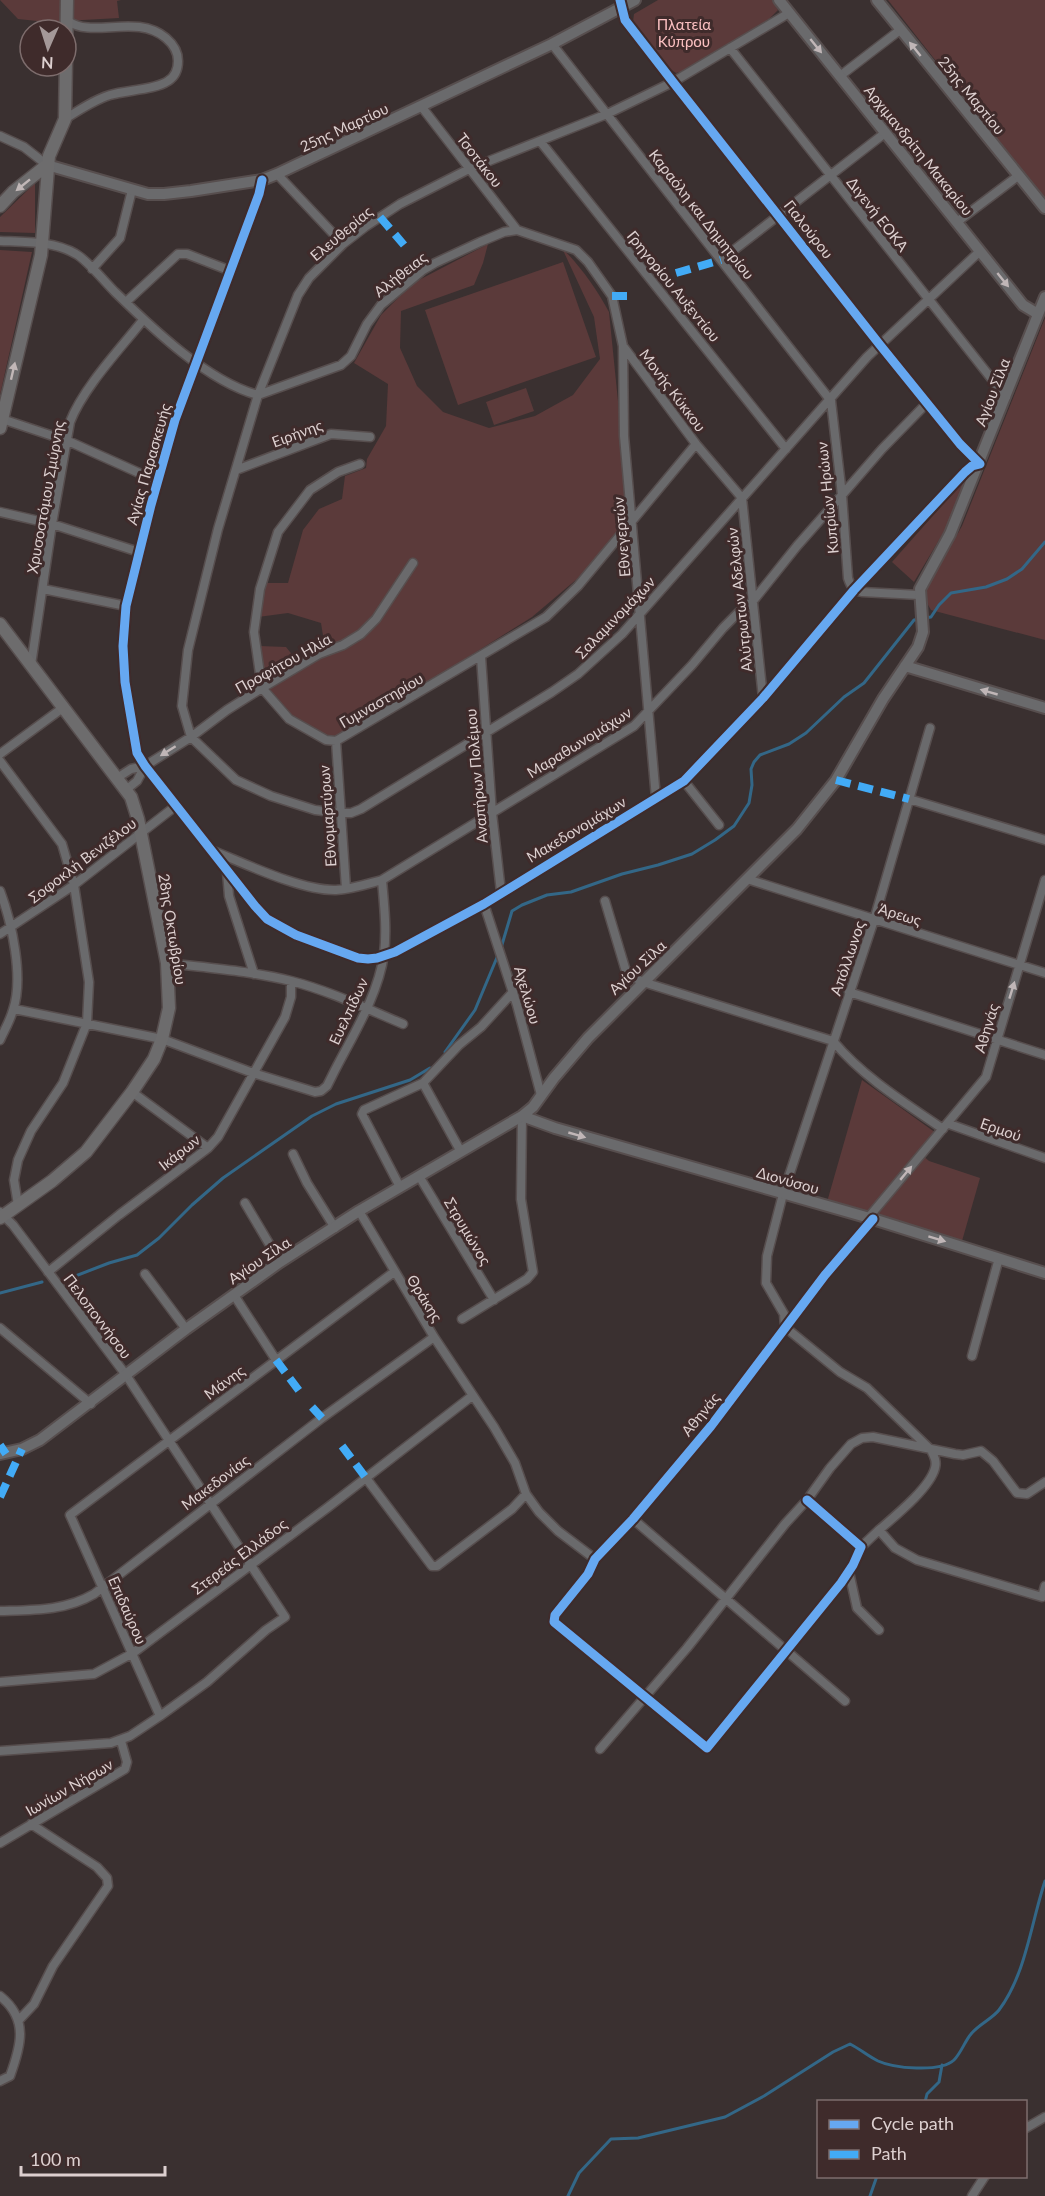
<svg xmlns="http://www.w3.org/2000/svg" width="1045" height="2196" font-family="Lato,sans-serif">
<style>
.green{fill:#5b3a3a}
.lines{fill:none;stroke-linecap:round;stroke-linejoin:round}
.stream{stroke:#336787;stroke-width:3}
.minor-casing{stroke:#574e4e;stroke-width:11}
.tertiary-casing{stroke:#574e4e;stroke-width:14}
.secondary-casing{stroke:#574e4e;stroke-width:15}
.minor{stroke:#6a6a6c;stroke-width:8}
.tertiary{stroke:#6a6a6c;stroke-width:10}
.secondary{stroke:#6d6c6d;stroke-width:12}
.quiet{stroke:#42abf6;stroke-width:8;stroke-dasharray:15 8;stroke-linecap:butt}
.cycleway-casing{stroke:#3f2b2b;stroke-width:13}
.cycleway{stroke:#66a8f1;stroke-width:9}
.oneway{fill:#c0b6b7}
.oneway2{fill:#c1b7b7}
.labels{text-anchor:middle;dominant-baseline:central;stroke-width:6;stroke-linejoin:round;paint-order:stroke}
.park-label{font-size:15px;fill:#fbc0c1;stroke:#3f2b2b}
.street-label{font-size:15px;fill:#ddd0d0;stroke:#3f2b2b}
</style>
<rect width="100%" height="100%" fill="#3a3030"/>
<path class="green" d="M0,0H121L117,1L119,18L47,22L18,19Z
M658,0H772L778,10L769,19L686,70L676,73L670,69L633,22L634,14Z
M888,0H1045V200Z
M35,183V233L0,232V217Z
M488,244L483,263L474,285L401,311L400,348L417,386L443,412L489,428L535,416L573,395L600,359L594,317L562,248C581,267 596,288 609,312L630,520L577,579L532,617L344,735L331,736L310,731L294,723L266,691L259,646L286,647L298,662L325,648L321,623L288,613L258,617L265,583H288L303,530L319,509L342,499L345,476L366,468L367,459L386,426L388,384L354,363L381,315L400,296L417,281Z
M0,250L32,252L0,395Z
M563,262L596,357L458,405L425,310Z
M1045,318V640L931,610L927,603L924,593L962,526Z
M526,388L534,411L494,425L486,402Z
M968,476L945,530L914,582L892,562Z
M862,1080L936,1133L920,1153L929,1161L980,1178L962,1241L827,1202Z"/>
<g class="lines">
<path class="stream" d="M501,948L512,911L522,905L547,895L571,892L622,874L658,865L692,854L715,840L734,826L749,803L752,785L751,769L754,762L760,755L789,744L806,733L844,697L864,683L914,620L931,617L939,605L951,593L986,587L1007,579L1022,569L1045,542
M445,1052L475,1010L498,955
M65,1280L109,1263L137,1255L159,1238L192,1205L223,1178L312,1116L336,1104L410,1080L430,1068
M0,1293L42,1282
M925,2102L927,2094L939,2082L942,2065
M568,2196L579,2173L611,2139L638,2138L725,2117L764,2096L833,2052L850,2044C860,2049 868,2056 878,2061C893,2068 940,2073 954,2060C961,2053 965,2041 971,2034C979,2024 992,2019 999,2010C1026,1974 1031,1923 1045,1881
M870,2196L877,2176"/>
<defs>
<path id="minor" d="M789,13L673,82L607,114L469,169L400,204L365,227L343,244L309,278L298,295L258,395L218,529L188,650L182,706L191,737L236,780L271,796L315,810L340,813H351L361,809L552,692L578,674L622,634L867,357L979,252
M552,44L831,401
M730,48L1006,397
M840,76L900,30
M421,106L517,230
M65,119C79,110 94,100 110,95C126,90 155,90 168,81C176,76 178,69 178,61C178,52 173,44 166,38C136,13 93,39 68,21
M0,136L24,147L47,165
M540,141L786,449
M277,174L343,244
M262,180L259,194L175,420L151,505L126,606L123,646L125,682L137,753L145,766L255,906L267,919L296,935L358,958L368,959L377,958L395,952L484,904L684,781L763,698L854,590L965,472L972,466L980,464L960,444L880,345L673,82L625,20L620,0
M957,222L1018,176
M0,241C25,242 54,241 76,254C87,260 105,282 115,292C152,328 208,382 258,395
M721,260L885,133
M92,269L120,238L132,190
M126,302L178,254H187L231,271
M623,347L624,436L656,798
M258,395L341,365L351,356L367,324L381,305L423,270L435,263L480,242L504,232L517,230L576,250L588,262L612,296L623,346L696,444L742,498
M831,401L842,495L848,578C851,587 853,590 862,592L919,595
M2,419L68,441L157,481
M360,464L338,472L310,490L278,532L260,589L254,632L262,688L289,719L326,740L336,741L546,617L578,586L696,444
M236,470L331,434L370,437
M742,498L763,698
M0,512L52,524L139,552
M43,589L126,606
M481,657L492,813L501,892
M31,665L52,524L70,422C83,388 120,349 143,320
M336,741L346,888
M0,754L64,707
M0,761L62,844L74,885L89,982L87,1023L63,1083L31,1131L18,1160L14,1180L18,1205
M117,778L131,769L145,766L191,737L227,710L262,688L319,654L343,645L361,634L376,619L413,563
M684,781L719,825
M127,789L137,781L145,766
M909,799L1045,840
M211,850C244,863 301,891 336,890C352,889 367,884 382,880L634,726L692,665L723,628L739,612L753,601L797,546L842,495L882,449L927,403
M227,872L229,896L254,974
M747,879L1045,973
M0,891C12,923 24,978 13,1010C10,1021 4,1031 0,1040
M605,901L625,968L629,975L643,982L833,1041C863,1077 905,1103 943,1129
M484,904L517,1005L541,1095
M0,934L74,885L177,805
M167,963C208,968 251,971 291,981C330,991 367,1009 403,1024
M849,992L1045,1055
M14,1009L162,1039L253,1073L315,1092L321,1091L327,1086L332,1076C351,1038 378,997 384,954C387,929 384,904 382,880
M423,1083L461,1152
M132,1092L208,1148
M949,1124L1045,1158
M293,1154L307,1183L335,1228
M419,1176L494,1300
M400,1187L362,1114L364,1110L423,1083L459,1045L481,1027L513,992
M245,1203L280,1262
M359,1211L434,1337L494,1427L515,1463L526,1494L539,1512L558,1531L595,1559
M868,1218L986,1077L1045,880
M48,1272L119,1215L208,1148L218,1137L285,1017L291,997V981
M145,1274L186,1329
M234,1295L276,1360
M462,1319L527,1279L533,1272L521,1199L522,1116
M0,1328L91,1404
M972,1356L999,1258
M366,1478L432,1566H437L512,1509L526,1494
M807,1500L861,1547L853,1565L841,1583L707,1748L554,1622L555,1615L588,1574L595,1559L633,1519L711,1426L825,1275L873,1219
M633,1519L845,1701
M879,1530C894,1517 930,1488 935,1468C937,1461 934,1456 931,1450L867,1388L840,1372L785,1327L784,1314L766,1283L767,1256L783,1194L874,920L930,728
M861,1547L879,1530L895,1548L917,1560L1042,1597L1045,1586
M849,1572L857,1608L879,1630
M0,1611C33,1610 65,1611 94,1594L322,1418L434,1337
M0,1682L94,1674L133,1653L327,1508L472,1396
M160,1716L70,1515L394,1272
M600,1749L687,1648L785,1524L807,1500L830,1468L851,1444L862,1438L873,1437L955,1454L963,1455L981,1451L993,1461L1017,1493L1027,1494L1045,1482
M0,1751L111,1743L130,1736L160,1716L207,1682L266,1630L285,1617L126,1375L13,1225L0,1212
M0,1843L125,1769L127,1762L121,1741
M0,1996C29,2019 21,2046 10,2076L0,2081
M19,2020L34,2004L53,1966L108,1886L107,1878L97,1867L31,1824
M1026,2128L1045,2117
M972,2196L985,2176"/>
<path id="tertiary" d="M779,0L1023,305L1038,314
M877,0L1045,208
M47,165L148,194H164L191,191L262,180L277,174L552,44L635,0
M905,666L1045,708
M522,1116L555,1128L873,1219L1045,1273
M0,1454L22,1449L40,1440L186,1329L280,1262L359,1211L522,1116L533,1107L554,1078L588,1038L797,829L836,780L883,699L918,647L923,632L920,589L950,534L1045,297"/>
<path id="secondary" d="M0,206L13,192L47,165
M0,428L41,255L49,156L65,119L67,0
M0,624L131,797L138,819L167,963L169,1008L162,1039L154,1059L132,1092L86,1152L52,1181L0,1218"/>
</defs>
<use href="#minor" class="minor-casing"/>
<use href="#tertiary" class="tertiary-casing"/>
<use href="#secondary" class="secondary-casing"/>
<use href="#minor" class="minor"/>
<use href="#tertiary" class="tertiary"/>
<use href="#secondary" class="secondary"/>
<path class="quiet" d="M380,217L404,245
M676,273L721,260
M612,296H632
M836,780L909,799
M276,1360L303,1396
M312,1407L322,1418
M0,1445L6,1454
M342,1446L366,1478
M0,1497L22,1449"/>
<defs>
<path id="cycleway" d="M262,180L259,194L175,420L151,505L126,606L123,646L125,682L137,753L145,766L255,906L267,919L296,935L358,958L368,959L377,958L395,952L484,904L684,781L763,698L854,590L965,472L972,466L980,464L960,444L880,345L673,82L625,20L620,0
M807,1500L861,1547L853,1565L841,1583L707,1748L554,1622L555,1615L588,1574L595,1559L633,1519L711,1426L825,1275L873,1219"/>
</defs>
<use href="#cycleway" class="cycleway-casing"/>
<use href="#cycleway" class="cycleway"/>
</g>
<defs><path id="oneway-solid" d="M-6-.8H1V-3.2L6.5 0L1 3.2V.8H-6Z" transform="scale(1.5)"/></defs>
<g class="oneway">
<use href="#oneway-solid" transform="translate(816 46) rotate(51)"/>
<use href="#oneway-solid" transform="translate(915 49) rotate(-129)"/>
<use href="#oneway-solid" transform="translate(1003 280) rotate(51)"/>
<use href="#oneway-solid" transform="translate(989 692) rotate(-164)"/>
<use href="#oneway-solid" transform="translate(168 751) rotate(148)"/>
<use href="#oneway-solid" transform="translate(1012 990) rotate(-73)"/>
<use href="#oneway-solid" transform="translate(577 1135) rotate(16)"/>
<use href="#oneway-solid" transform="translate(906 1173) rotate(-50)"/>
<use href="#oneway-solid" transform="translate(937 1239) rotate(17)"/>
</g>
<g class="oneway2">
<use href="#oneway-solid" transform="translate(23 185) rotate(141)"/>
<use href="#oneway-solid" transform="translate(13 371) rotate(-77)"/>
</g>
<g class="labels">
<g class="park-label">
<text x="684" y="24">Πλατεία<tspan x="684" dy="17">Κύπρου</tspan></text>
</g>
<g class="street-label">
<text transform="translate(972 95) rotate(51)">25ης Μαρτίου</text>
<text transform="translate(344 127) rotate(-25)">25ης Μαρτίου</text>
<text transform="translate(919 150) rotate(51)">Αρχιμανδρίτη Μακαρίου</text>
<text transform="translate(480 160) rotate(52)">Τσοτάκου</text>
<text transform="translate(702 214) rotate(52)">Καραόλη και Δημητρίου</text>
<text transform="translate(878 214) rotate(52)">Διγενή ΕΟΚΑ</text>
<text transform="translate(809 229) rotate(52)">Γιαλούρου</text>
<text transform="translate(341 233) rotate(-40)">Ελευθερίας</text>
<text transform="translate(400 274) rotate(-38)">Αλήθειας</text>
<text transform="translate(674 286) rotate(51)">Γρηγορίου Αυξεντίου</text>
<text transform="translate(673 390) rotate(53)">Μονής Κύκκου</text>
<text transform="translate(992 392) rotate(-69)">Αγίου Σίλα</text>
<text transform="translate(297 433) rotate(-20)">Ειρήνης</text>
<text transform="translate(148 464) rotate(-74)">Αγίας Παρασκευής</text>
<text transform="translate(45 497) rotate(-80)">Χρυσοστόμου Σμύρνης</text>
<text transform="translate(827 498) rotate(-96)">Κυπρίων Ηρώων</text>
<text transform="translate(621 537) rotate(-95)">Εθνεγερτών</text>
<text transform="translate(739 600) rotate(-96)">Αλύτρωτων Αδελφών</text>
<text transform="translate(615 617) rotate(-46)">Σαλαμινομάχων</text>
<text transform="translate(283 663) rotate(-29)">Προφήτου Ηλία</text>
<text transform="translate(381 700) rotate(-30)">Γυμναστηρίου</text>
<text transform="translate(579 742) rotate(-32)">Μαραθωνομάχων</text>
<text transform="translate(476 776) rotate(-95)">Αναπήρων Πολέμου</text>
<text transform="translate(327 816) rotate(-94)">Εθνομαρτύρων</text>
<text transform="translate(576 829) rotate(-31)">Μακεδονομάχων</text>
<text transform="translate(82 860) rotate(-37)">Σοφοκλή Βενιζέλου</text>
<text transform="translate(900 914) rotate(17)">Άρεως</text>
<text transform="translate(173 929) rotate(81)">28ης Οκτωβρίου</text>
<text transform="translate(847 958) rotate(-71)">Απόλλωνος</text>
<text transform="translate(637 967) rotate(-43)">Αγίου Σίλα</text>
<text transform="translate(528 995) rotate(74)">Αχελώου</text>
<text transform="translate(348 1011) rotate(-65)">Ευελπίδων</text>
<text transform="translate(986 1028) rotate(-73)">Αθηνάς</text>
<text transform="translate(1001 1129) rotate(19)">Ερμού</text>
<text transform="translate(179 1152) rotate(-38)">Ικάρων</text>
<text transform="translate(788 1180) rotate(16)">Διονύσου</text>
<text transform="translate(468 1231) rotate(59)">Στρυμώνος</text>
<text transform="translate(259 1260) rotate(-34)">Αγίου Σίλα</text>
<text transform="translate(425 1298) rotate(58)">Θράκης</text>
<text transform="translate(98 1316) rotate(53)">Πελοποννήσου</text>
<text transform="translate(224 1382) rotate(-37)">Μάνης</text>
<text transform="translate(700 1414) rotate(-51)">Αθηνάς</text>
<text transform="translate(215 1482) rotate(-37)">Μακεδονίας</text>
<text transform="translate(239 1556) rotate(-37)">Στερεάς Ελλάδος</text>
<text transform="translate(128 1610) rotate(66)">Επιδαύρου</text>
<text transform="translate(69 1787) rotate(-30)">Ιωνίων Νήσων</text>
</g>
</g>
<rect x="817" y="2100" width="210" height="78" fill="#3f2b2b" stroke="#7e6d6d" stroke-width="1.5"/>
<rect x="829" y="2120" width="30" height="9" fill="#66a8f1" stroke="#7e6d6d" stroke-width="1.5"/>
<text x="871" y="2130" font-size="18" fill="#ddd0d0">Cycle path</text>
<rect x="829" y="2150" width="30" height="9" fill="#42abf6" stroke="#7e6d6d" stroke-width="1.5"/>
<text x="871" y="2160" font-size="18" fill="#ddd0d0">Path</text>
<g transform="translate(48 48) rotate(183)"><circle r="28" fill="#3f2b2b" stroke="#7e6d6d" stroke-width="1.5"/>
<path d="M0-4.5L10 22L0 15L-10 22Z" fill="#a49898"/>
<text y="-9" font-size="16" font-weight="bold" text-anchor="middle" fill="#ddd0d0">N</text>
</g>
<path d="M21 2166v9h144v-9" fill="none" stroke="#ddd0d0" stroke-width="3"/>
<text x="30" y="2166" font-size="18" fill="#ddd0d0" stroke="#3f2b2b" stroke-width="4.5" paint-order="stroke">100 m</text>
</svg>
